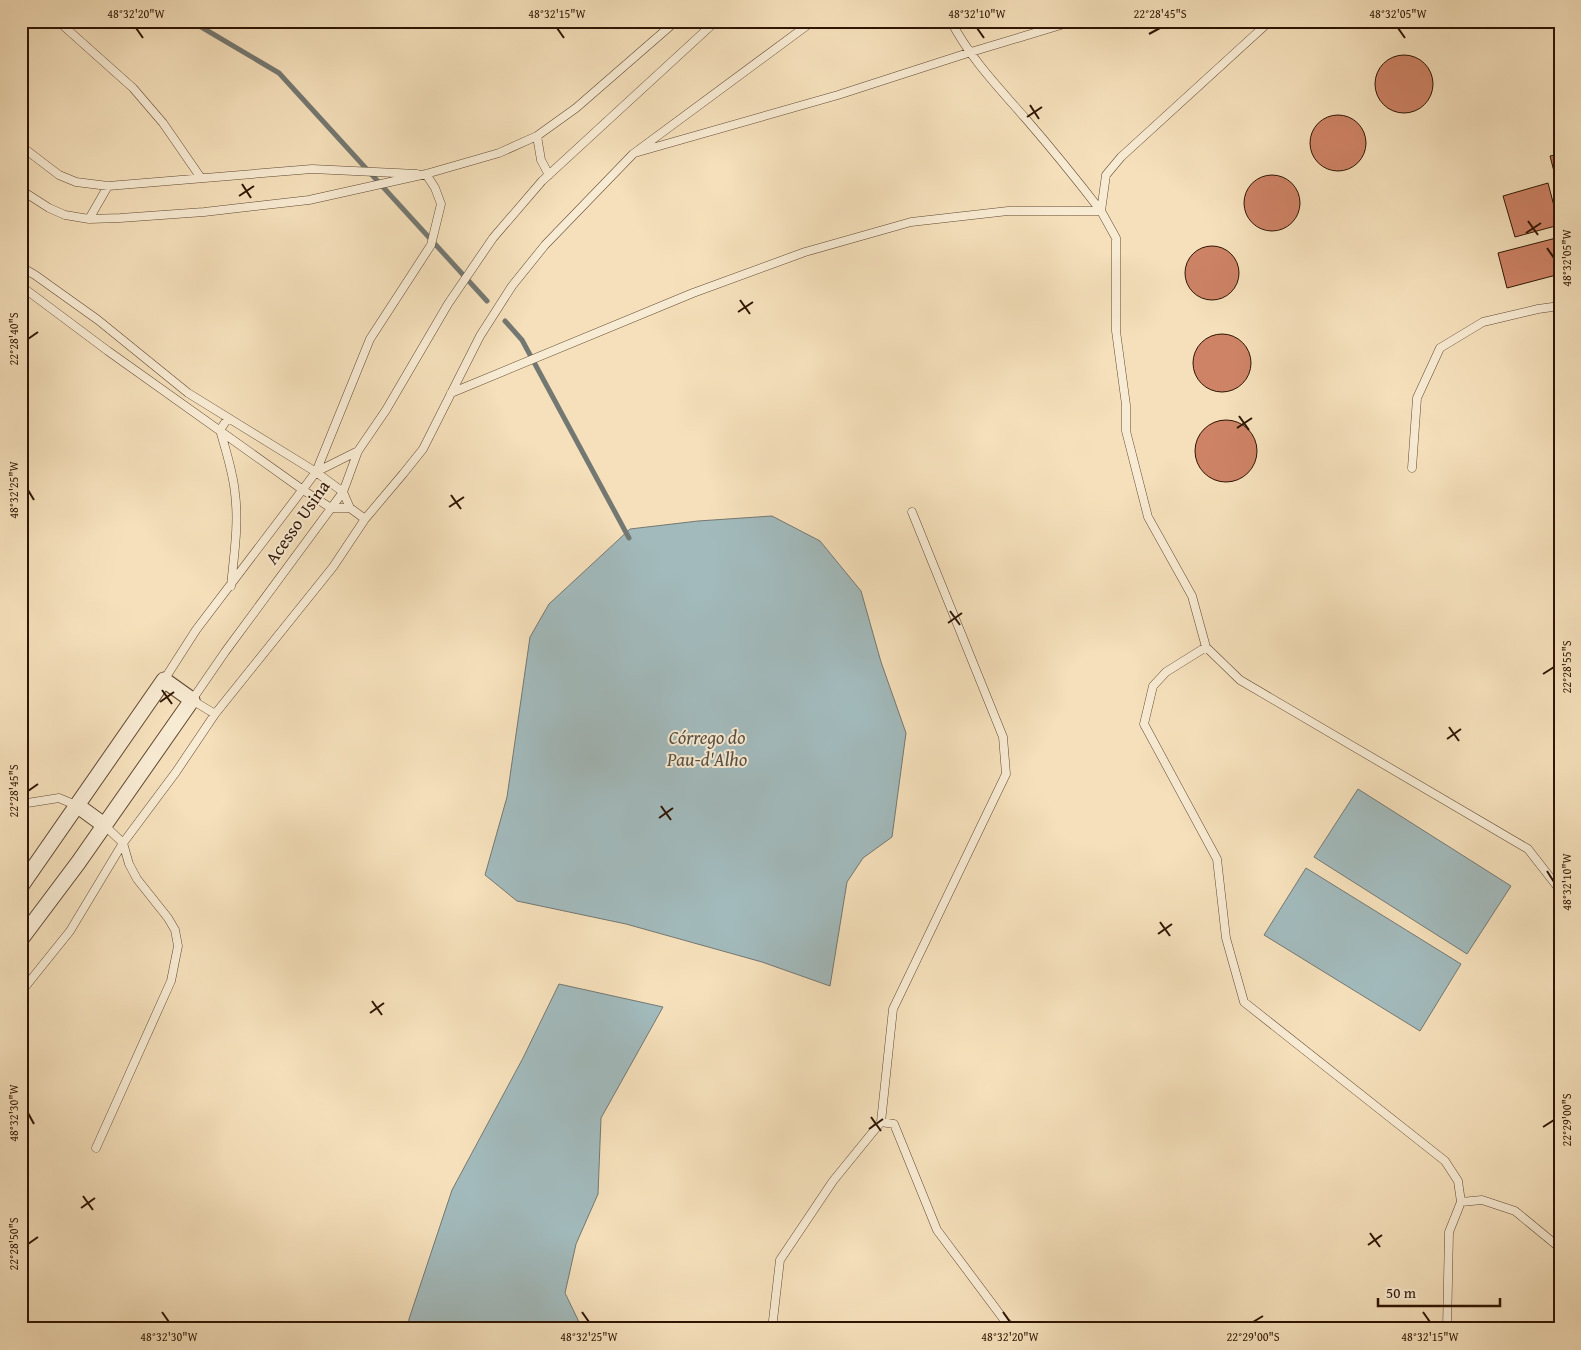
<svg xmlns="http://www.w3.org/2000/svg" width="1581" height="1350" font-family="'Gentium Book Plus',serif">
<style>
.water{fill:#a2babc;stroke:#747872}
.lines{fill:none;stroke-linecap:round;stroke-linejoin:round}
.stream{stroke:#747872;stroke-width:5}
.building{fill:#ce8366;stroke:#2f1503}
.service-casing{stroke:#604831;stroke-width:9}
.minor-casing{stroke:#604831;stroke-width:17}
.service{stroke:#f8ebd3;stroke-width:8}
.minor{stroke:#f8ebd3;stroke-width:15}
.ticks{fill:none;stroke:#2f1503;stroke-width:2}
.labels{text-anchor:middle;dominant-baseline:central;stroke-width:4;stroke-linejoin:round;paint-order:stroke}
.street-label{font-size:18px;fill:#2f1503;stroke:#f8ebd3}
.water-label{font-size:19px;font-style:italic;fill:#574f44;stroke:#f8ebd3}
.neatline{fill:none;stroke:#2f1503;stroke-width:2}
.ticks-label{font-size:12px;text-anchor:middle;fill:#2f1503}
</style>
<rect width="100%" height="100%" fill="#f5e0bb"/>
<filter id="stains"><feTurbulence type="fractalNoise" baseFrequency=".004" numOctaves="4"/><feColorMatrix values="0 0 0 0 .2 0 0 0 0 .09 0 0 0 0 .02 0 0 0 .5 -.17"/></filter>
<radialGradient id="worn" r=".72"><stop offset=".6" stop-color="#630" stop-opacity="0"/><stop offset="1" stop-color="#630" stop-opacity=".3"/></radialGradient>
<path class="water" d="M772,516L820,541L861,591L881,662L906,733L892,837L863,858L847,882L830,986L762,962L626,924L517,901L485,875L507,797L530,637L549,604L630,529L698,521Z
M1358,789L1511,886L1467,954L1314,857Z
M1306,868L1461,964L1420,1031L1264,935Z
M559,984L663,1007L601,1118L598,1194L576,1244L565,1293L579,1322L576,1329H408L409,1319L452,1190L523,1058Z"/>
<g class="lines">
<path class="stream" d="M191,21L279,73L487,301
M505,321L522,340L629,538"/>
</g>
<path class="building" d="M1375 84a29 29 0 1 1 58 0a29 29 0 1 1-58 0Z
M1310 143a28 28 0 1 1 56 0a28 28 0 1 1-56 0Z
M1560,154V191H1559L1550,156Z
M1244 203a28 28 0 1 1 56 0a28 28 0 1 1-56 0Z
M1548,183L1559,225L1515,237L1503,196Z
M1560,237V274L1507,288L1498,253Z
M1185 273a27 27 0 1 1 54 0a27 27 0 1 1-54 0Z
M1193 363a29 29 0 1 1 58 0a29 29 0 1 1-58 0Z
M1195 451a31 31 0 1 1 62 0a31 31 0 1 1-62 0Z"/>
<g class="lines">
<defs>
<path id="service" d="M58,21L133,88L163,123L201,178
M951,21C969,57 1000,89 1026,119C1052,149 1077,180 1101,211
M1270,21L1121,157L1106,175L1101,211L1116,238V331L1126,405V431L1148,517L1192,596L1206,647L1240,680L1528,849L1560,890
M537,136L541,160L549,175
M21,146L59,175L76,182L108,186L312,169L417,174
M638,152L838,95L971,52L1074,21
M21,190L49,208L65,215L89,219L120,218L204,212L309,200L426,174L499,153L537,136L576,108L676,21
M89,219L108,186
M21,267L35,275L98,320L188,393L316,472L343,492L350,508L365,519
M21,286L108,351L303,490L331,508H350
M451,393L693,293L805,252L911,222L1008,211H1101
M228,418L220,430C226,451 233,472 235,493C239,524 234,555 231,586
M1412,468L1417,398L1440,348L1483,322L1538,309L1560,306
M316,472L370,339L431,245L441,204L435,188L426,174
M1206,647L1166,672L1153,686L1144,724L1217,859L1226,938L1244,1002L1445,1161L1458,1181L1461,1202L1449,1232L1447,1329
M164,680L196,630L316,472L358,451
M215,714L192,700L225,652L343,492L358,451L386,410L448,304L493,238L542,181L716,21
M21,804L59,798L78,806
M21,992L70,931L123,843L176,772L215,714L333,567L365,519L403,474L423,449L480,336L512,286L545,245L633,154L813,21
M881,1122L893,1009L1006,774L1003,737L912,512
M96,1148L171,981L178,946L175,930L168,918L137,879L129,864L123,843L104,825
M1461,1202L1482,1200L1515,1211L1560,1248
M772,1329L780,1260L833,1181L881,1122L894,1124L937,1230L1005,1321L1014,1329"/>
<path id="minor" d="M78,806L104,825
M21,886L164,680L192,700L78,863L21,939"/>
</defs>
<use href="#service" class="service-casing"/>
<use href="#minor" class="minor-casing"/>
<use href="#service" class="service"/>
<use href="#minor" class="minor"/>
</g>
<path class="ticks" d="M136,28L143,38M557,28L564,38M977,28L984,38M1398,28L1405,38M1149,34L1160,28M1030,105L1039,119M1027,117L1042,107M242,184L251,198M239,196L254,186M1528,221L1538,235M1526,233L1541,223M1547,248L1554,258M740,300L750,314M738,312L753,302M28,339L38,332M1239,416L1249,430M1237,428L1252,418M28,490L34,500M451,495L461,509M449,507L464,497M950,611L960,625M948,623L962,613M1543,674L1554,667M162,690L172,704M160,702L174,692M1449,727L1459,741M1447,739L1461,729M28,791L38,784M661,806L671,820M659,818L673,808M1547,871L1554,882M1160,922L1170,936M1158,934L1172,924M372,1001L382,1015M370,1013L384,1003M28,1113L34,1124M871,1117L881,1131M1543,1127L1554,1120M869,1129L883,1119M83,1196L93,1210M81,1208L95,1198M1370,1233L1380,1247M28,1244L38,1237M1368,1245L1382,1235M162,1312L169,1322M582,1312L589,1322M1003,1312L1010,1322M1423,1312L1430,1322M1253,1322L1263,1316"/>
<g class="labels">
<g class="street-label">
<text transform="translate(297 522) rotate(-55)">Acesso Usina</text>
</g>
<g class="water-label">
<text x="707" y="737">Córrego do<tspan x="707" dy="22">Pau-d'Alho</tspan></text>
</g>
</g>
<rect width="1581" height="1350" fill="none" stroke="#f5e0bb" stroke-width="55"/>
<path d="M1378 1298v8h122v-8" fill="none" stroke="#2f1503" stroke-width="2.5"/>
<text x="1386" y="1298" font-size="15" fill="#2f1503" stroke="#f8ebd3" stroke-width="4" paint-order="stroke">50 m</text>
<rect x="28" y="28" width="1526" height="1294" class="neatline"/>
<g class="ticks-label">
<text x="136" y="18">48°32'20"W</text>
<text x="557" y="18">48°32'15"W</text>
<text x="977" y="18">48°32'10"W</text>
<text x="1160" y="18">22°28'45"S</text>
<text x="1398" y="18">48°32'05"W</text>
<text transform="translate(1567 258) rotate(-90)" y="4">48°32'05"W</text>
<text transform="translate(14 339) rotate(-90)" y="4">22°28'40"S</text>
<text transform="translate(14 490) rotate(-90)" y="4">48°32'25"W</text>
<text transform="translate(1567 667) rotate(-90)" y="4">22°28'55"S</text>
<text transform="translate(14 791) rotate(-90)" y="4">22°28'45"S</text>
<text transform="translate(1567 882) rotate(-90)" y="4">48°32'10"W</text>
<text transform="translate(14 1113) rotate(-90)" y="4">48°32'30"W</text>
<text transform="translate(1567 1120) rotate(-90)" y="4">22°29'00"S</text>
<text transform="translate(14 1244) rotate(-90)" y="4">22°28'50"S</text>
<text x="169" y="1341">48°32'30"W</text>
<text x="589" y="1341">48°32'25"W</text>
<text x="1010" y="1341">48°32'20"W</text>
<text x="1253" y="1341">22°29'00"S</text>
<text x="1430" y="1341">48°32'15"W</text>
</g>
<rect width="100%" height="100%" filter="url(#stains)"/>
<rect width="100%" height="100%" fill="url(#worn)"/>
</svg>
